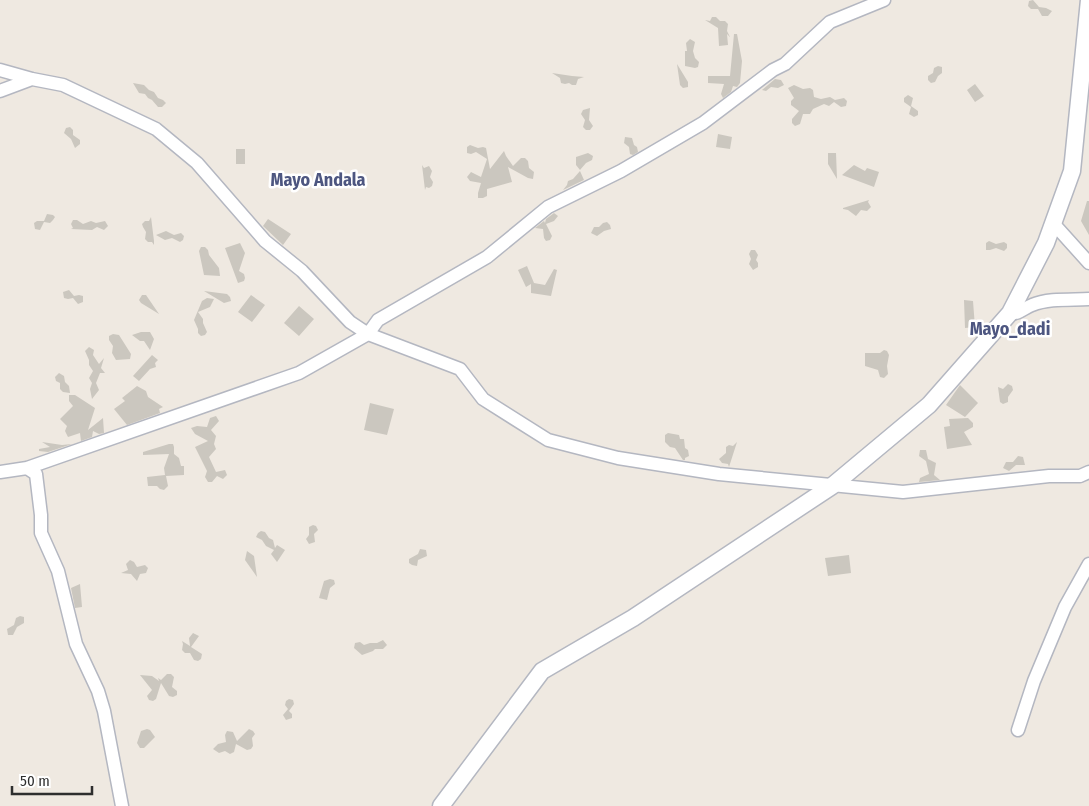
<svg xmlns="http://www.w3.org/2000/svg" width="1089" height="806" font-family="'Fira Sans Condensed',sans-serif">
<style>
.building{fill:#cbc7bf}
.lines{fill:none;stroke-linecap:round;stroke-linejoin:round}
.minor-casing{stroke:#b4b7c1;stroke-width:15}
.tertiary-casing{stroke:#b4b7c1;stroke-width:19}
.minor{stroke:#fff;stroke-width:12}
.tertiary{stroke:#fff;stroke-width:16}
.labels{text-anchor:middle;dominant-baseline:central;stroke-width:5;stroke-linejoin:round;paint-order:stroke}
.quarter-label{font-size:18px;font-weight:bold;fill:#4d5680;stroke:#fff}
</style>
<rect width="100%" height="100%" fill="#efe9e1"/>
<path class="building" d="M1033,0L1039,7L1046,8L1052,11L1048,16H1042L1038,9H1031L1028,6L1029,1Z
M712,17H716L720,21H725L728,24L727,31L730,37L727,34L728,45L719,46L718,28L705,20L710,21Z
M734,34H737L742,61L740,83L737,87L733,86L731,92L723,98L721,94L724,84L708,83V76H730Z
M690,39L695,42L693,51L695,58L699,62L698,67L695,68L685,66V51H687L686,43Z
M677,64L688,82V87L683,88L680,85Z
M938,66L942,67V73L938,76L935,82L931,83L928,80V76L933,73L934,68Z
M552,73L572,76L584,77L578,79L576,85H572L569,83L565,84L561,83L560,78Z
M775,79L781,80L784,85L778,88L771,87L766,91L762,90Z
M133,83L144,85L149,90L154,92L158,98L163,100L166,103L162,107H158L152,100L148,98L145,94L139,93Z
M975,84L984,96L975,102L967,90Z
M794,85L803,89L810,88L813,90L814,97L821,99L830,97L835,100L844,98L847,101L846,106L841,107L834,102L829,106L824,104L813,109L810,114H803L800,124L795,126L792,123V119L799,111L791,105V101L794,98L788,88Z
M908,95L913,98L911,106L918,111V115L914,117L909,114L911,107L904,102V98Z
M590,108L589,120L593,126L590,130H586L583,127L585,120L581,114L583,110Z
M70,127L73,130V135L80,140V144L75,148L71,139L64,133L66,128Z
M718,134L732,137L730,149L716,147Z
M625,137L632,138L634,145L637,147L638,152L633,155L630,154L629,147L624,143Z
M470,145L478,148L483,147L486,148L490,169L504,151L506,156L513,166L521,158H525L528,161L529,168L534,172L533,179L528,178L508,167L512,182L487,189V196L483,198H478V193L481,183L470,181L467,177L471,172L481,177L487,159L476,152L471,154L467,153V147Z
M236,149H245V164H236Z
M588,153L593,156L592,160L586,163L580,170L576,165V157Z
M828,153H836L837,179L828,164Z
M422,165L424,168L429,166L432,171L430,177L433,182L432,186L429,188L426,187L425,190Z
M854,165L865,171L867,168L879,172L874,187L842,175Z
M580,171L584,180L563,190L567,185L568,181L573,179Z
M869,200L868,202L871,207L867,211L861,210L856,216L848,210L843,209V208Z
M1087,201H1089V235L1081,221Z
M554,213L558,216L554,221L546,224L552,236L550,240L546,241L544,238L543,229L535,228L544,221L545,223L546,219Z
M47,214L53,215L55,217L53,220L50,223L44,222L40,230L35,229L34,223L37,221H44Z
M151,217L154,241V245L152,242H148L145,239L146,232L143,227L142,224L145,221H149Z
M268,219L291,234L283,245L263,226Z
M73,220H77L83,224L91,221L96,223L105,221L108,226L104,230L97,227L92,230L71,229L73,228L71,224Z
M607,222L610,225L611,229L604,231L597,236L591,233L594,227H599L603,223Z
M166,231L174,235L181,233L184,236L183,240L180,242L172,238L165,240L156,235Z
M989,241L996,244L1004,242L1007,244V248L1004,251L996,248L990,250H986V243Z
M240,243L245,253L239,271L244,274L245,278L244,281L238,283L225,248Z
M201,247H205L208,250L209,255L219,268L220,276L204,275L199,251Z
M751,250H755L758,255L756,260L758,263V267L753,270L749,264L751,259L749,254Z
M527,266L534,283L545,285L554,269L557,270L551,296L531,293V284L526,287L518,270Z
M69,290L74,296L79,295L83,296V302L78,304L73,298L68,299L64,298L63,292Z
M204,291L227,294L230,297L231,301L224,303Z
M142,295H146L159,314L141,303L139,300Z
M251,295L265,305L252,322L238,312Z
M207,298L214,299L210,307L198,312L203,319V323L207,332L205,335L201,336L198,333V329L194,320L202,301Z
M964,300L973,301L975,327L965,328Z
M299,306L314,319L299,336L284,323Z
M141,332H150L154,339L150,350L144,341H140L132,335Z
M113,334L119,335L131,354L130,359L116,360L112,353L113,346L109,340V336Z
M89,347L94,350L93,355L99,364L104,358L101,368L105,373H100L96,383L99,390L92,399L90,389L92,383L89,378L93,371L89,365V360L85,351Z
M884,350L887,351L889,355L887,366L888,374L884,378L880,377L878,370L865,366V353H880Z
M152,355L158,360L155,363L156,367L150,369L139,381L133,376Z
M59,373L64,376L65,382L69,386L70,393L63,392L60,389V383L56,381L55,377Z
M1008,384L1012,386L1013,390L1008,397V402L1003,404L1000,402L998,387L1003,389Z
M960,385L978,403L965,417L946,405Z
M137,386L146,391L148,397L163,407L159,409L160,413L127,425L114,409L125,401L122,398Z
M69,395H75L95,408L88,430L103,418L104,433L99,434L93,431L92,437L81,441L80,433L68,437L65,431L67,426L60,419L73,406L69,401Z
M370,403L394,409L387,435L364,430Z
M216,416L219,421L211,430L216,436L214,444L216,449L209,457L216,472L225,470L227,475L223,479L217,476L212,482H208L205,477L207,471L195,447L208,441L195,434L191,428L197,426L207,427L210,418Z
M968,418L973,423V427L964,432L972,445L947,449L944,427L950,426L949,419Z
M668,433L679,435L680,439H684L685,448L688,450L689,456L685,458V460H683L675,448L670,447L665,442V435Z
M42,442L62,445L72,444L48,452L39,451V449L50,447Z
M737,442L729,467L728,464L722,463L719,459L726,453V447L729,445L733,446Z
M169,444H173L174,447V454L179,458L181,466H184V475L166,476L168,486L164,490L160,489L157,486H148L147,477L165,475L164,468L169,454L143,455V452Z
M920,450H926L928,459L936,463L934,475L940,480L919,482L920,478L929,474L926,461L919,456Z
M1018,456L1023,457L1025,465H1016L1009,471L1003,468L1006,462H1013Z
M313,525L316,526L318,530L314,534L315,542L309,544L306,539L309,535V527Z
M261,531L265,532L269,538L273,540L275,548L277,545L285,550L277,562L271,554L274,550L266,546L262,540L256,537L258,533Z
M420,549L426,550L427,556L418,560L417,566L412,565L409,563V559L418,554Z
M247,551L254,556L257,577L245,560Z
M849,555L851,573L828,576L825,558Z
M130,560L134,562L137,567L145,565L148,568L146,573L140,574L137,581L131,574L121,573L128,570L126,564Z
M330,579L334,580L335,584L330,588L327,600L319,598L324,581Z
M80,584L82,607L75,608L71,588Z
M20,616L24,617V623L17,627L13,635H8L7,629L14,625L16,618Z
M193,633L199,636L191,647L202,654L201,659L198,661L194,660L190,653H185L182,650L183,644L182,641L190,646L189,638Z
M383,640L387,645L383,649H375L373,651L362,655L354,648L355,643L360,642L364,645L370,643H377Z
M167,674H171L174,677L172,687L177,691V695L173,697L169,696L161,683L156,699L153,701L149,700L147,696L152,690L140,675L152,676L159,681L158,678L161,680Z
M289,699L293,700L294,704L289,711L292,714V718L286,720L283,715L288,709L285,705L286,701Z
M147,729L150,730L155,737L144,748H140L137,743L141,731Z
M249,729L253,731L255,734L252,738L253,746L251,749L247,750L236,744L234,752L230,754L225,751L219,753L213,749L218,744L226,742L225,735L227,731L233,732L237,741Z"/>
<g class="lines">
<defs>
<path id="minor" d="M0,70L32,79L63,85L156,129L197,163L265,241L302,271L350,322L368,334L378,320L487,257L548,207L621,171L703,123L773,70L785,64L830,22L884,0
M0,91L32,79
M1053,223L1089,263
M1010,313C1018,315 1024,308 1032,305C1049,298 1071,300 1089,299
M27,468L36,474L41,515V533L58,571L76,644L98,691L104,711L122,806
M0,472L27,468L299,373L368,334L460,369L483,399L548,440L618,458L719,474L903,492L1049,476H1080L1089,472
M1018,730L1034,681L1065,607L1089,564"/>
<path id="tertiary" d="M441,806L542,671L633,618L832,486L929,405L1010,313L1046,243L1072,171L1089,0"/>
</defs>
<use href="#minor" class="minor-casing"/>
<use href="#tertiary" class="tertiary-casing"/>
<use href="#minor" class="minor"/>
<use href="#tertiary" class="tertiary"/>
</g>
<g class="labels">
<g class="quarter-label">
<text x="318" y="180">Mayo Andala</text>
<text x="1010" y="329">Mayo_dadi</text>
</g>
</g>
<path d="M12 786v8h80v-8" fill="none" stroke="#2e2e2e" stroke-width="2.5"/>
<text x="20" y="786" font-size="15" fill="#2e2e2e" stroke="#ffffff" stroke-width="4" paint-order="stroke">50 m</text>
</svg>
